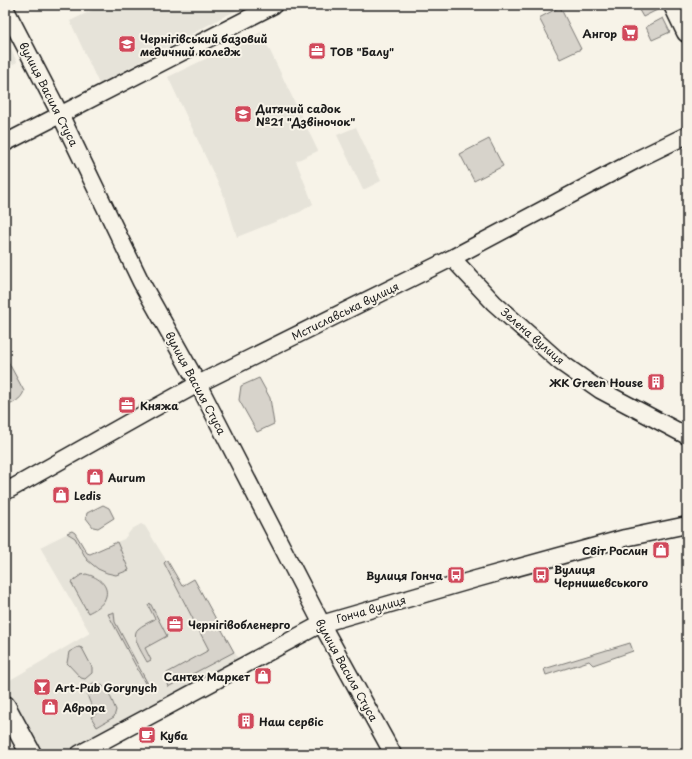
<svg xmlns="http://www.w3.org/2000/svg" width="692" height="759" font-family="'Playpen Sans',sans-serif">
<style>
.built{fill:#e6e3d9}
.green{fill:#d7d3cb;stroke:#7a7874}
.lines{fill:none;stroke-linecap:round;stroke-linejoin:round}
.minor-casing{stroke:#1c1c1c;stroke-width:19}
.major-casing{stroke:#1c1c1c;stroke-width:23}
.minor{stroke:#f7f3e8;stroke-width:16}
.major{stroke:#f7f3e8;stroke-width:20}
.labels{text-anchor:middle;dominant-baseline:central;stroke-width:4;stroke-linejoin:round;paint-order:stroke}
.poi-label{font-size:11px;font-weight:bold;fill:#1c1c1c;stroke:#f7f3e8;text-anchor:start}
.street-label{font-size:11px;fill:#1c1c1c;stroke:#f7f3e8}
</style>
<rect width="100%" height="100%" fill="#f7f3e8"/>
<filter id="ink" filterUnits="userSpaceOnUse"><feTurbulence type="fractalNoise" baseFrequency=".025" numOctaves="2"/><feDisplacementMap in="SourceGraphic" scale="8" xChannelSelector="R" yChannelSelector="G"/><feConvolveMatrix kernelMatrix="1 2 1 2 8 2 1 2 1" color-interpolation-filters="sRGB"/></filter>
<g filter="url(#ink)">
<path class="built" d="M103,5H248L223,17L99,84L70,21Z
M261,32L318,151L296,161L313,204L300,212L237,237L225,198L168,77Z
M5,37L17,62L5,68Z
M356,127L381,181L363,190L337,135Z
M141,524L145,526L182,586L194,579L239,660L64,754H39L5,695V683L90,633L40,547L72,531L75,533L87,553L90,554L124,539L132,529Z"/>
<path class="green" d="M636,5H657L659,9L643,17Z
M560,7L581,49L560,59L539,18Z
M663,18L670,32L652,40L646,27Z
M489,139L503,166L474,181L460,154Z
M5,356L24,391C21,400 13,403 5,407Z
M259,378L270,398L274,424L257,432L239,400L241,386Z
M103,505L109,508L114,518L98,528L93,527L86,518L87,513Z
M72,531L75,533L87,553L90,554L117,542L129,570L116,575L107,573L98,569L87,560L75,538L67,533Z
M167,560L182,586L194,579L234,652L168,687L167,684L169,683L167,673L209,650L164,563Z
M86,574C99,577 112,587 104,601C100,607 94,610 88,613L71,582L81,575Z
M150,603L167,636L145,648L151,660L147,662C143,654 130,636 138,629C142,625 150,622 155,619L148,605Z
M114,612L115,622L149,686L147,687L108,614Z
M630,643L633,651L593,665L589,661L546,675L544,669Z
M79,647L82,648L92,667V673L85,679L81,678L67,663L69,652L76,648Z
M93,683C107,682 111,699 116,710L114,717L97,727L91,717L96,714C91,703 81,691 93,683Z"/>
<g class="lines">
<defs>
<path id="minor" d="M5,8L60,114L141,282L198,384L327,634L393,754
M5,143L274,5
M452,258L494,303L560,362L600,390L687,436
M5,492L149,411L198,384L452,258L640,158L687,135
M79,754L321,624L476,579L625,538L687,525"/>
<path id="major" d="M674,5L687,32
M5,706L31,754"/>
</defs>
<use href="#minor" class="minor-casing"/>
<use href="#major" class="major-casing"/>
<use href="#minor" class="minor"/>
<use href="#major" class="major"/>
</g>
</g>
<defs>
<symbol id="supermarket-square" viewBox="-11 -11 22 22"><rect x="-9" y="-9" width="18" height="18" rx="4" fill="#d1495b" stroke="#f7f3e8"/><path d="M-6-5.5h2.5l.6 2H6L4.5 2H-2.5L-4.4-4H-6ZM-1.5 3.2a1.3 1.3 0 1 0 .1 0ZM3 3.2a1.3 1.3 0 1 0 .1 0Z" fill="#fff"/></symbol>
<symbol id="university-square" viewBox="-11 -11 22 22"><rect x="-9" y="-9" width="18" height="18" rx="4" fill="#d1495b" stroke="#f7f3e8"/><path d="M0-5L7-2L0 1L-7-2ZM-4 1L0 2.5L4 1V4Q0 6-4 4Z" fill="#fff"/></symbol>
<symbol id="office-square" viewBox="-11 -11 22 22"><rect x="-9" y="-9" width="18" height="18" rx="4" fill="#d1495b" stroke="#f7f3e8"/><path d="M-6-3h4V-5.5h4V-3h4V5H-6ZM-1-4.5V-3h2v-1.5ZM-6 0V1H6V0Z" fill="#fff"/></symbol>
<symbol id="school-square" viewBox="-11 -11 22 22"><rect x="-9" y="-9" width="18" height="18" rx="4" fill="#d1495b" stroke="#f7f3e8"/><path d="M0-5L7-2L0 1L-7-2ZM-4 1L0 2.5L4 1V4Q0 6-4 4Z" fill="#fff"/></symbol>
<symbol id="building-square" viewBox="-11 -11 22 22"><rect x="-9" y="-9" width="18" height="18" rx="4" fill="#d1495b" stroke="#f7f3e8"/><path d="M-4-6H4V6H1V3H-1V6H-4ZM-2.5-4.3h1.7v1.8h-1.7ZM.8-4.3h1.7v1.8H.8ZM-2.5-1h1.7V.8h-1.7ZM.8-1h1.7V.8H.8Z" fill="#fff"/></symbol>
<symbol id="shop-square" viewBox="-11 -11 22 22"><rect x="-9" y="-9" width="18" height="18" rx="4" fill="#d1495b" stroke="#f7f3e8"/><path d="M-5-2.5h2.3a2.7 3.5 0 0 1 5.4 0H5L5.5 6h-11ZM-1.5-2.5h3a1.5 2.3 0 0 0-3 0Z" fill="#fff"/></symbol>
<symbol id="bus-square" viewBox="-11 -11 22 22"><rect x="-9" y="-9" width="18" height="18" rx="4" fill="#d1495b" stroke="#f7f3e8"/><path d="M-5-6H5V4H4V6H2V4H-2V6H-4V4H-5ZM-3.5-4V0h7V-4ZM-3.5 1.2v1.5H-2V1.2ZM2 1.2v1.5H3.5V1.2Z" fill="#fff"/></symbol>
<symbol id="bar-square" viewBox="-11 -11 22 22"><rect x="-9" y="-9" width="18" height="18" rx="4" fill="#d1495b" stroke="#f7f3e8"/><path d="M-6-5H6L.8 .8V4.5H3.5V6h-7V4.5H-.8V.8Z" fill="#fff"/></symbol>
<symbol id="cafe-square" viewBox="-11 -11 22 22"><rect x="-9" y="-9" width="18" height="18" rx="4" fill="#d1495b" stroke="#f7f3e8"/><path d="M-5.5-4.5H6V0H3Q3 3.5 0 3.5H-2.5Q-5.5 3.5-5.5 0ZM3-3.2v2h1.7v-2ZM-6 4.5H4V6H-6Z" fill="#fff"/></symbol>
</defs>
<g fill-rule="evenodd">
<use href="#supermarket-square" x="620" y="23" width="20" height="20"/>
<use href="#university-square" x="117" y="34" width="20" height="20"/>
<use href="#office-square" x="307" y="41" width="20" height="20"/>
<use href="#school-square" x="233" y="104" width="20" height="20"/>
<use href="#building-square" x="646" y="372" width="20" height="20"/>
<use href="#office-square" x="117" y="395" width="20" height="20"/>
<use href="#shop-square" x="85" y="467" width="20" height="20"/>
<use href="#shop-square" x="51" y="485" width="20" height="20"/>
<use href="#shop-square" x="651" y="540" width="20" height="20"/>
<use href="#bus-square" x="446" y="565" width="20" height="20"/>
<use href="#bus-square" x="531" y="565" width="20" height="20"/>
<use href="#office-square" x="165" y="614" width="20" height="20"/>
<use href="#shop-square" x="253" y="666" width="20" height="20"/>
<use href="#bar-square" x="32" y="677" width="20" height="20"/>
<use href="#shop-square" x="40" y="697" width="20" height="20"/>
<use href="#building-square" x="236" y="711" width="20" height="20"/>
<use href="#cafe-square" x="137" y="725" width="20" height="20"/>
</g>
<g class="labels">
<g class="poi-label">
<text x="617" y="33" text-anchor="end">Ангор</text>
<text x="140" y="38">Чернігівський базовий<tspan x="140" dy="13">медичний коледж</tspan></text>
<text x="330" y="51">ТОВ "Балу"</text>
<text x="256" y="108">Дитячий садок<tspan x="256" dy="13">№21 "Дзвіночок"</tspan></text>
<text x="643" y="382" text-anchor="end">ЖК Green House</text>
<text x="140" y="405">Княжа</text>
<text x="108" y="477">Aurum</text>
<text x="74" y="495">Ledis</text>
<text x="648" y="550" text-anchor="end">Свiт Рослин</text>
<text x="554" y="569">Вулиця<tspan x="554" dy="13">Чернишевського</tspan></text>
<text x="443" y="575" text-anchor="end">Вулиця Гонча</text>
<text x="188" y="624">Чернігівобленерго</text>
<text x="250" y="676" text-anchor="end">Сантех Маркет</text>
<text x="55" y="687">Art-Pub Gorynych</text>
<text x="63" y="707">Аврора</text>
<text x="259" y="721">Наш сервіс</text>
<text x="160" y="735">Куба</text>
</g>
<g class="street-label">
<text transform="translate(49 94) rotate(63)">вулиця Василя Стуса</text>
<text transform="translate(345 311) rotate(-26)">Мстиславська вулиця</text>
<text transform="translate(533 336) rotate(41)">Зелена вулиця</text>
<text transform="translate(196 383) rotate(62)">вулиця Василя Стуса</text>
<text transform="translate(371 609) rotate(-16)">Гонча вулиця</text>
<text transform="translate(347 670) rotate(61)">вулиця Василя Стуса</text>
</g>
</g>
<rect width="692" height="759" fill="none" stroke="#f7f3e8" stroke-width="20"/>
<rect x="10" y="10" width="672" height="739" fill="none" stroke="#1c1c1c" stroke-width="1.5" filter="url(#ink)"/>
</svg>
